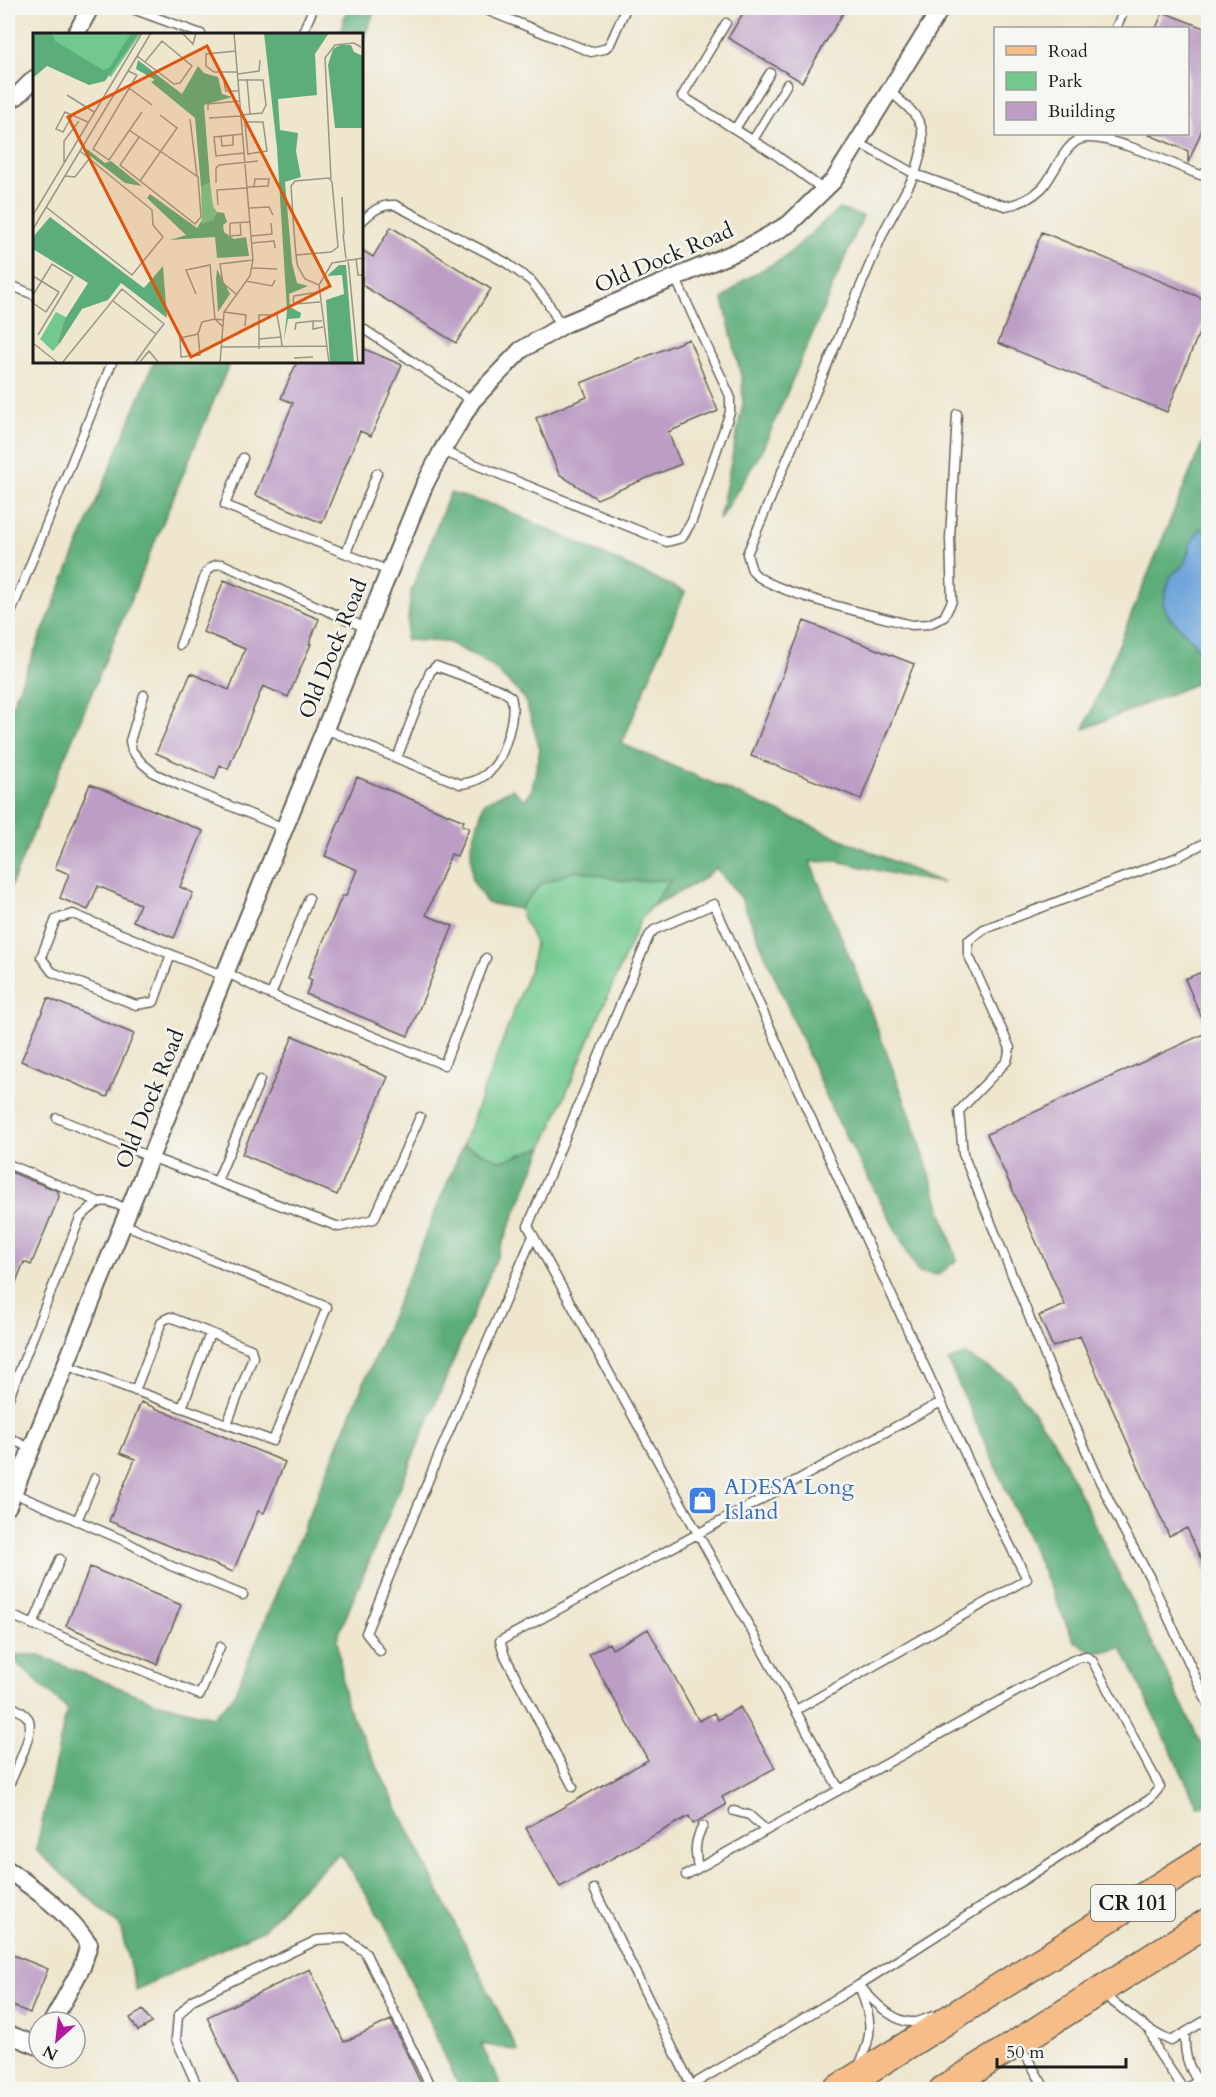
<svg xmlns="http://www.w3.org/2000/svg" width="1216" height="2097" font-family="Cardo,serif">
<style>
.green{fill:#71c98e;stroke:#467255;stroke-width:1.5}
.forest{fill:#5cad79;stroke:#3c644a;stroke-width:1.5}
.water{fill:#6aa3d9;stroke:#43607a;stroke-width:1.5}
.building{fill:#bb9dc5}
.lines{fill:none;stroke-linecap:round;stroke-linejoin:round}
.lane-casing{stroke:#66635a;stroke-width:11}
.street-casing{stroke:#66635a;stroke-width:20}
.primary-casing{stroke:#66635a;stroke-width:30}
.lane{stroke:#fff;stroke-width:8}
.street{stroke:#fff;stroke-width:16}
.primary{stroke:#f7bd88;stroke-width:27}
.labels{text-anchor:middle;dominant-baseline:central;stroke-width:5;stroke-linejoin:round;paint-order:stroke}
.shield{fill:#f6f6f2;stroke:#5d5d5c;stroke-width:1.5}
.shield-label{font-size:21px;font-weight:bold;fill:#1c1c1c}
.street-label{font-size:22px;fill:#1c1c1c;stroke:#f6f6f2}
.shop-label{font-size:22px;fill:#366cbe;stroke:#f6f6f2;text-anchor:start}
.inset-road{fill:none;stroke:#9a9586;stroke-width:1.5}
.view{fill:#de560d;fill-opacity:0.15;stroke:#de560d;stroke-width:3}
.inset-edge{fill:none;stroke:#1c1c1c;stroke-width:3}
</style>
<rect width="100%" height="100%" fill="#f6f6f2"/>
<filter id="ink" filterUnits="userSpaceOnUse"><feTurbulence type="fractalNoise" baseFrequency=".0167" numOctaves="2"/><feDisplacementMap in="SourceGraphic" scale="12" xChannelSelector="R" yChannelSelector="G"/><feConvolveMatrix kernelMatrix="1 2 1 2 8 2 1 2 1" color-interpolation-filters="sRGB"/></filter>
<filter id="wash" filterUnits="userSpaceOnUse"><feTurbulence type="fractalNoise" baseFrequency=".008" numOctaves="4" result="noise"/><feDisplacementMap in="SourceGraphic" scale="24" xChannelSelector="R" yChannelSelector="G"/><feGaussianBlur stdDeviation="1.35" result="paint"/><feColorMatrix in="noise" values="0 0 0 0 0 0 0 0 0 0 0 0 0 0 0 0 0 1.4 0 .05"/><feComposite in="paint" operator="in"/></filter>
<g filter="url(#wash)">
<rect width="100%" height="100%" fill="#eee6cd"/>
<path class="green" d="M577,870L624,881L671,880L640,921L543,1147L502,1161L463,1145L531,966L535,943L519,909L541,884Z"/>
<path class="forest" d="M347,8H376L362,42V34H340Z
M838,209L863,216L762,451L719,520L743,404L742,380L723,299L742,281L785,257Z
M154,362H230L8,893V715Z
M1208,429V532L1200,529L1191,543L1184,565L1170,577L1167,590L1169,617L1190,638L1198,649L1208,638V679L1084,729Z
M450,493L497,506L685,592L622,744L943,883L902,876L837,861L810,862L855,970L914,1125L957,1260L938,1275L918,1272L832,1110L741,898L716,868L702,880L651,907L671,880L624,881L577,870L541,884L519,909L487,903L472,880L471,847L484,803L512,789L525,800L532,789L540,749L525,699L492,666L448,642L406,640L411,591Z
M463,1145L502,1161L543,1147L337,1638L346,1704L518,2051L481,2044L503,2090L460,2089L383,1921L340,1853L292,1897L264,1929L136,1990L120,1926L36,1850L67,1709L8,1655H37L155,1702L213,1717L233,1697Z
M965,1355L1010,1380L1053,1439L1208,1758V1805L1198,1807L1122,1648L1095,1653L1074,1641L948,1361Z"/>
<path class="water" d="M1200,529L1208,532V638L1198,649L1190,638L1169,617L1163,603L1170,577L1184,565L1191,543Z"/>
<g id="blocks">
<path class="building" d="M746,8H846L802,82L728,38Z
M1163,12L1209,30V113L1188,163V151L1147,134H1188V28H1156Z
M391,227L491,289L456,343L362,285V250L373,257Z
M1042,232L1209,301V308L1167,412L998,343Z
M689,339L718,411L668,432L681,464L597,499L559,474L536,418L587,397L581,383Z
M362,348L402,365L371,436L360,431L322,523L255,495L293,403L281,398L297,362H362Z
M224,580L319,619L309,644H311L288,697L263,686L228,769L220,765L215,779L156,753L191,673L229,690L245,649L203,632Z
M804,621L914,664L861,799L751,756Z
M357,777L464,821L462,825L469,828L457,856L451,854L426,915L453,926L408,1036L306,994L312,980L308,978L342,896H346L357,870L325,856Z
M90,784L203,831L180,887L193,893L174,938L133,921L140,904L98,886L88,910L60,898L69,874L55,868Z
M1209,969V1577L1187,1528L1169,1536L1080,1336L1053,1347L1039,1316L1065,1305L987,1134L1208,1032L1185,979Z
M48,998L134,1034L107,1097L21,1061Z
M293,1036L388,1077L337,1195L242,1154Z
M8,1171L58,1191L59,1197L31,1265L24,1262L8,1302Z
M141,1402L285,1462L264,1513L258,1511L233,1572L109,1521L135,1459L120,1453Z
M90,1567L181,1605L157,1664L66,1626Z
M648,1629L699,1721L714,1713L718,1720L740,1707L775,1768L722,1797L726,1805L693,1824L689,1816L560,1887L526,1828L648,1760L589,1654L609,1643L612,1649Z
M8,1953L48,1969L30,2013L8,2004Z
M310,1969L344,2042L391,2020L424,2090H241L207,2017Z
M143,2010L152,2023L138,2031L130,2018Z"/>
</g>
</g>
<g filter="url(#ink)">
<use href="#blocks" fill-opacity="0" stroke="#66635a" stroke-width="1.5"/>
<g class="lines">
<defs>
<path id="lane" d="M130,8L201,34
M481,8L591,52L604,49L610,44L626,8
M726,23L682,96L776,155L824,190
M1116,28L1125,8
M302,34L313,9L312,8
M889,91C926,121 929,129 915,174L1005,206C1018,204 1032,198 1042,188C1055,175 1065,139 1086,138C1115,136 1172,164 1200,175L1208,172
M735,129L770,73
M753,140L787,84
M857,142L915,174L884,231L747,554C749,559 750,567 753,572C770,593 882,617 912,625L929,624L944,617L952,601L950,538L957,414
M362,221C372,212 380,204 395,205L505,262L531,281L547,301L561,326
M8,284L34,295
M362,328L472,401
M442,451L667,542L682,538L692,521L730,412V396L675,277
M243,458L225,505L389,571
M346,553L377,473
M8,620L112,362
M180,645L206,573C210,567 214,564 222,564L366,628
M144,695L130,741L132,751L142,763L154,773L179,785L284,828
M325,729L460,784C473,783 484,778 493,768C504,756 517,713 511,697L501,690L436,666L430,672L397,758
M1208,841L1178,857L984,929L968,941V954L1010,1048L1007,1061L959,1111L963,1154L1049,1366L1095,1471L1123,1529L1150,1578L1208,1704
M171,954L154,1002L136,1005L52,972L41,957L56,919L73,914L204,968L224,976
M226,972L264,992L444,1065L486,958
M271,995L309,898
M57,1118L150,1157L339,1227L374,1219L420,1117
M8,1164L97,1201
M217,1181L260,1080
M65,1365L273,1441L327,1307L123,1224
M135,1391L162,1321L170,1317L251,1349L253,1357L227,1424
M8,1400L80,1218C101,1198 102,1197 129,1210
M182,1408L210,1333
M8,1437L31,1449
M13,1493L125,1541L171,1566L243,1595
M77,1521L95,1478
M8,1614L200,1695L220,1647
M33,1625L60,1559
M380,1651L366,1633L437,1459L533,1236
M8,1705C14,1708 23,1711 28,1718C36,1729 15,1772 9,1785
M796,1710L1027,1579L981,1488L879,1268L714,904L654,930L649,936L528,1226L839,1789
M573,1787L505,1656L500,1641L941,1402
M734,1811L749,1815L766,1830
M698,1868C695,1852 694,1841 703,1826
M594,1889L691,2085
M1103,1995C1128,2011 1144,2030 1171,2041L1208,2019
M1151,2033L1158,2052L1184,2090
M1185,2033C1184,2052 1187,2066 1198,2081
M1020,2046L1046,2090
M859,2066C875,2030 871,2020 859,1985C871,1999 894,2024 914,2022C920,2022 927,2018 933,2016
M199,2090L176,2039L178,2016L192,2000L317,1940L346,1938L365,1952L432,2090
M684,2090L859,1985L1150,1799L1160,1787L1092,1660L1085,1656L1075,1659L686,1875
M1184,2090L1208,2074"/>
<path id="street" d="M76,34L90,8
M8,100L17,96L34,79
M8,1506L424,486L442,451L472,401L521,350L565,324L750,246L789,224L834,180L941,8
M8,1870C39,1892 67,1912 89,1944L82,1967L52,2022
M8,2034L38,2046L39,2045"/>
<path id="primary" d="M836,2090L1208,1856
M943,2090L1208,1922"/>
</defs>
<use href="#lane" class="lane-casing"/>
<use href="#street" class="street-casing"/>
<use href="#primary" class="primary-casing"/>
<use href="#lane" class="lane"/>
<use href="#street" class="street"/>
<use href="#primary" class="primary"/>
</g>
</g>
<defs>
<symbol id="shop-square" viewBox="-11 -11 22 22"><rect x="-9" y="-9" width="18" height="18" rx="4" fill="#3f7fe0" stroke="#f6f6f2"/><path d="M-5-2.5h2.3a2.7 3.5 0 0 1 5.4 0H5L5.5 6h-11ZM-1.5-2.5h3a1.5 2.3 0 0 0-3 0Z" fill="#fff"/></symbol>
</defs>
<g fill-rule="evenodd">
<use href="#shop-square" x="686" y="1484" width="33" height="33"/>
</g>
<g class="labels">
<rect class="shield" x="1091" y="1885" width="84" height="36" rx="4.5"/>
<g class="shield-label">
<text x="1133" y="1903">CR 101</text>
</g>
<g class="street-label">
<text transform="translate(664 258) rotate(-23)">Old Dock Road</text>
<text transform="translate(333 649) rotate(-68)">Old Dock Road</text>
<text transform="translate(150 1099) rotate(-68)">Old Dock Road</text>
</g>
<g class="shop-label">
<text x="724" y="1487">ADESA Long<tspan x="724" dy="25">Island</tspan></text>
</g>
</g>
<g transform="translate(33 33)">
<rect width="330" height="330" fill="#eee6cd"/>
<path d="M2,0H108L78,44ZM172,149H177L180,173L184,179L180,187L169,192L168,154ZM23,279L33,284L24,309L27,310L20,318L7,306Z" fill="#71c98e"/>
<path d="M0,0H19L22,8L70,37L77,34L98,0H106L72,48L56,52L14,33L0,45ZM231,0H296L282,21L284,62L245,66L247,97L265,100L263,118L268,144L252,149L259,230L264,250L275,253L256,261L257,274L268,280L267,285L255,286L251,307L254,278L244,115ZM307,12H318L321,19L330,23V95H302L295,32L300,16ZM105,27L149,61L165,33L171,40L185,44L189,61L199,64L171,72L177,149L168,154L162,85L118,49L122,47L103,36ZM54,116L72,130L78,128L109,153L92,150L52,119ZM117,161L164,195L169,187V191L180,187L184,179L191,180L194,189L190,192L191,199L201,206L213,204L216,223L184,225L182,204L137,207L153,202L114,165ZM17,184L111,255L130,233L134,285L88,250L75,267L49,276L27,310H24L32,286L55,250L0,216V204ZM306,232H313L321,330H297L293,267L311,261L309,242L294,243ZM184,236L197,261L185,279L183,246Z" fill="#5cad79"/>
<path class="inset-road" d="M150,1L160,11L163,0M203,18L173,21V33L181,39H204M104,23L108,26L141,51L147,50L159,33L129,8L112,29M95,38L104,42L60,116L76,127L109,79M205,41L226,38L227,27M214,46L217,81M205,47H230L233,72L229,80L208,82M191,49L193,58H206M96,55L119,72M34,62L61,79M175,77V71L207,68M39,83L30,99L23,96L32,79L55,89M176,85L208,83M157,86L164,143M212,89L215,122M213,89H230L234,118L215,121M96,97L165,144L168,184L162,191L87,132L106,104M210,101L181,104L183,123L211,120M188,103L189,113L200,112V102M31,129V108L46,88M32,143L42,144L56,126M298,146L292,25L302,12L321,10L328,14M107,148L144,95L127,82M183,150V135L186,132L225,128M214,154H217L235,153L236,146H222L221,154M309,164L311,202M185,172L184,157L214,155M13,174L99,242L130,204L120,192L119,177L47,118M216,175L236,174L240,182M0,182L109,0M207,189L208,202L197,203V191L198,190L217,189M0,196L118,0M310,201L313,226M218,203L239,201L238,190M219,210L241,208L242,215M263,222L298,219L305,214L299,149L296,145L262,148L258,153L261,198L263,222L264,230L265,234L272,246L286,252M323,225L325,242H330M315,226L325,330M219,235L244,236M0,243L26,259M213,248L239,253L242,247M286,259L261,263L260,268L262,271L287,269M163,261L153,237L177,232L182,286L190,287M203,261L190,250L187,231L220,227M0,262L19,231L40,244L5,302M0,270L13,279L26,259M191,279L213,282L212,293M289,288H280V296L290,294M262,297L263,290L280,288M165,299L167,322L148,324L147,305L165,301L169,289L182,286L190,294M226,306V282H244L248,304M0,310L25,330M188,314L294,313M226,316V306L248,304L249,314M261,325L280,324M29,330L89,256L131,291L123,301L80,268M102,330L123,301M106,330L116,318L126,330M187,330L191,279L217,243L220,227L201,0M296,330L286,252L299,230L330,225"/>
<path class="view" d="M174,13L297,253L158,324L35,84Z"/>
<rect width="330" height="330" class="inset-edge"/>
</g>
<rect width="1216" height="2097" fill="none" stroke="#f6f6f2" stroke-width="30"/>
<rect x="994" y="27" width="195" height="108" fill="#f6f6f2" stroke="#9f9f9c" stroke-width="1.5"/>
<rect x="1006" y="46" width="30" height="9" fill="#f7bd88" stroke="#9f9f9c" stroke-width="1.5"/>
<text x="1048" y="57" font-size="18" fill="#1c1c1c">Road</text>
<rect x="1006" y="72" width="30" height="18" fill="#71c98e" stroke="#9f9f9c" stroke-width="1.5"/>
<text x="1048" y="87" font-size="18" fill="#1c1c1c">Park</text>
<rect x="1006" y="102" width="30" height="18" fill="#bb9dc5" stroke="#9f9f9c" stroke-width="1.5"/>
<text x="1048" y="117" font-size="18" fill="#1c1c1c">Building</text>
<g transform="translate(57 2040) rotate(207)"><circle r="28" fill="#f6f6f2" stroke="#9f9f9c" stroke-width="1.5"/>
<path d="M0-4.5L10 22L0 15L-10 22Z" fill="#b5179e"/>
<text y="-9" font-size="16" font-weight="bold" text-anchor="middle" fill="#1c1c1c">N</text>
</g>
<path d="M997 2058v9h129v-9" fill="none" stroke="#1c1c1c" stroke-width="3"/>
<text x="1006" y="2058" font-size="18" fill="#1c1c1c" stroke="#f6f6f2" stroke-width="4.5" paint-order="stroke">50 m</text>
</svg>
